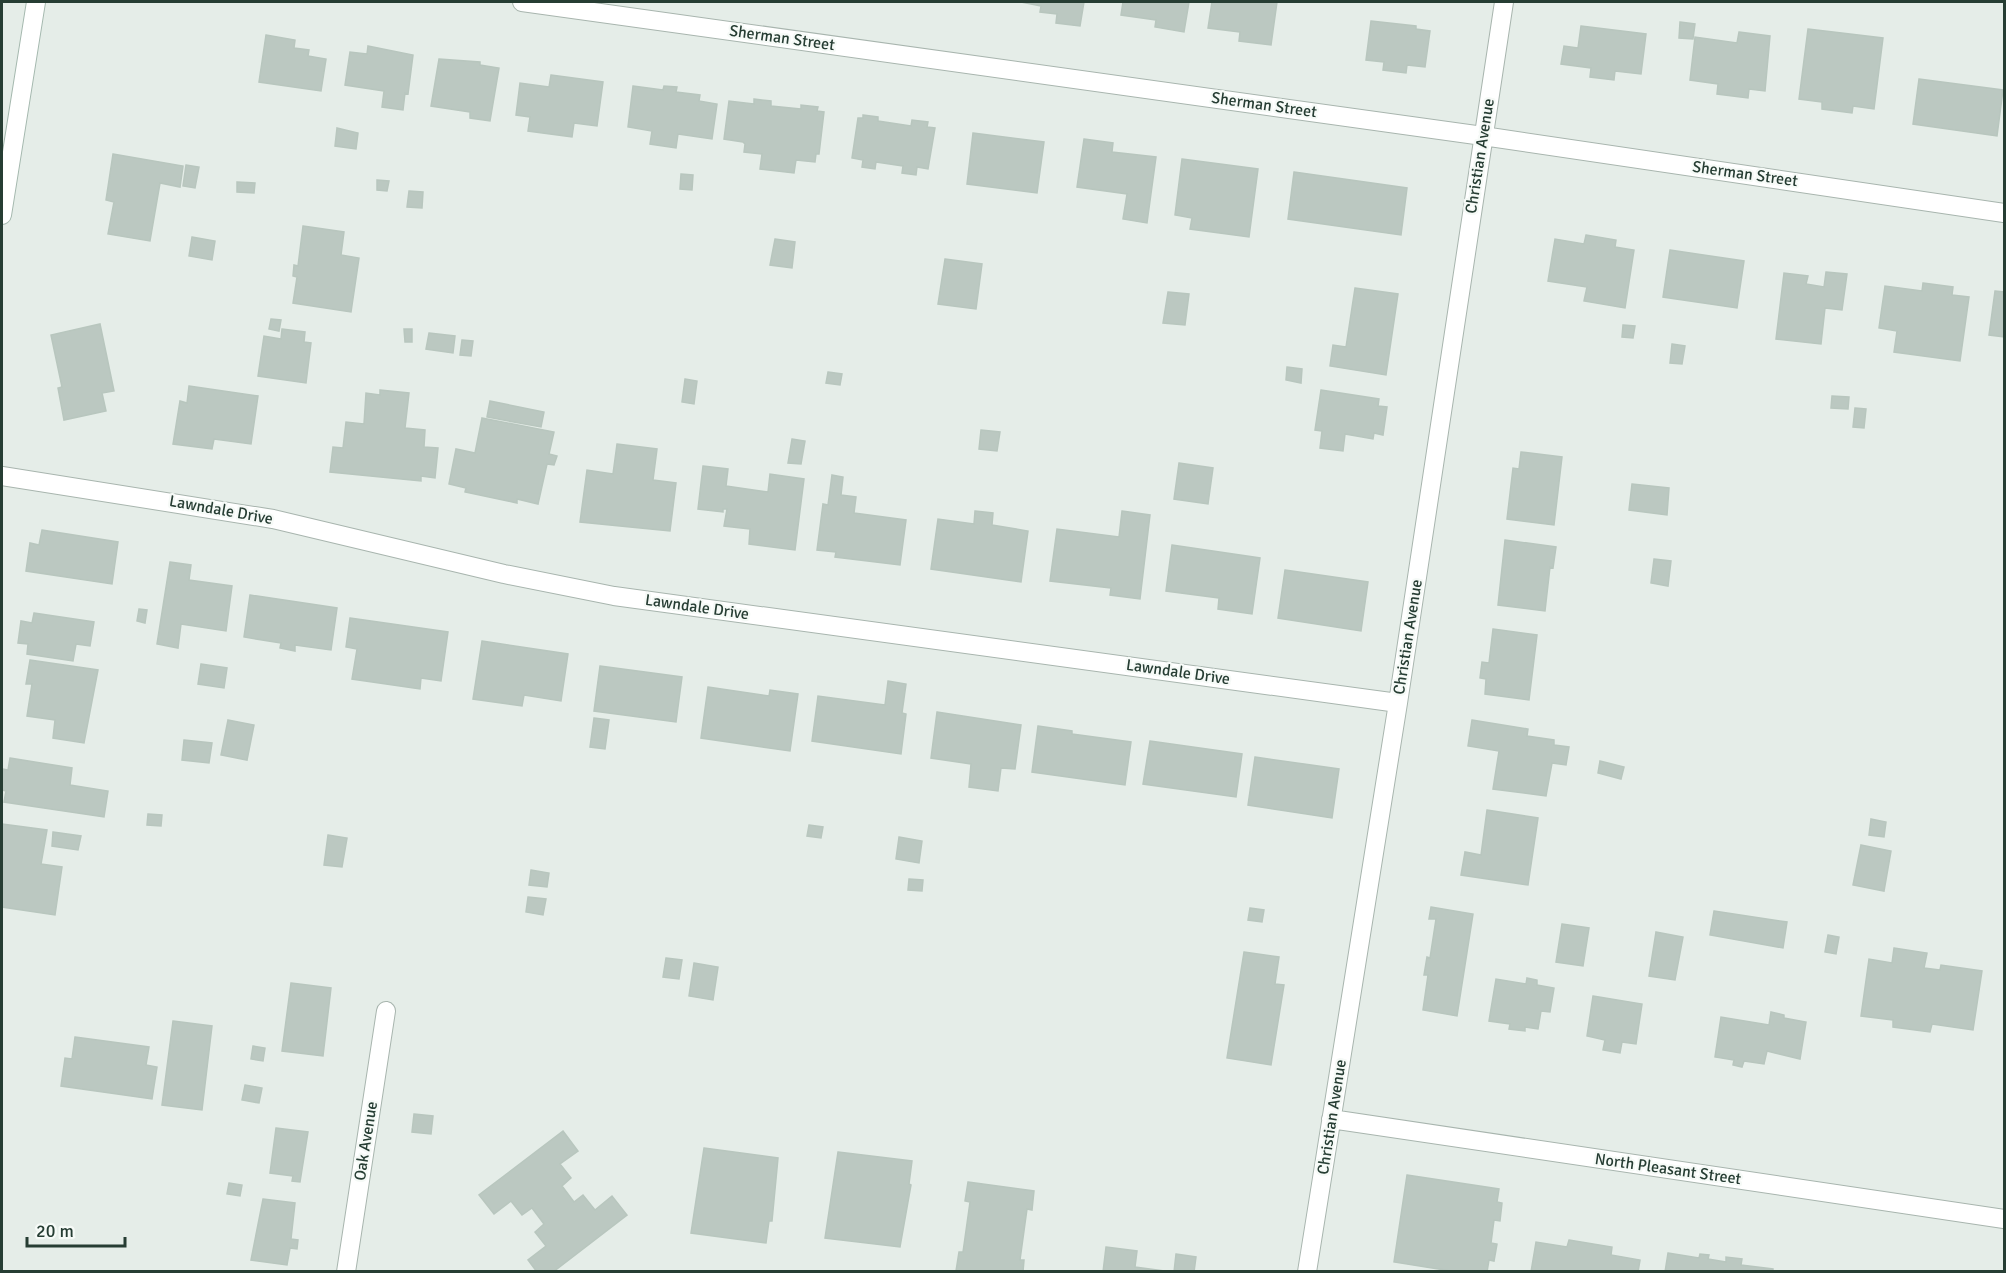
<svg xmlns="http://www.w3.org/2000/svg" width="2006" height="1273" font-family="Signika,sans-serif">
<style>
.building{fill:#bbc8c1;stroke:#b8c6be;stroke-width:1.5}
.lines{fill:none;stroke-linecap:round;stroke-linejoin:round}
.minor-casing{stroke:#a8b5ae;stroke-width:20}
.secondary-casing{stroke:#a4b8ae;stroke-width:20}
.minor{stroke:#fff;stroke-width:18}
.secondary{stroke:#fff;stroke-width:18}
.labels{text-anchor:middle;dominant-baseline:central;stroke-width:4.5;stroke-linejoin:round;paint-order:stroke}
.street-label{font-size:16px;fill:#263d33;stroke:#f6faf7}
</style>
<rect width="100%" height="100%" fill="#e5ede8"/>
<path class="building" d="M1021,2H1084L1080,26L1056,23L1057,14L1040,12L1041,6Z
M1123,2H1189L1184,32L1155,27L1156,20L1121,15Z
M1212,2H1277L1271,45L1239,41L1240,32L1208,28Z
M1371,21L1416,26V29L1430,31L1425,67L1407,65L1406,73L1383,70L1384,62L1366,60Z
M1680,22L1695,24L1693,39L1679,38Z
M1581,26L1646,34L1641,74L1615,71L1614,80L1590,77L1591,68L1561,64L1564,46L1578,48Z
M1808,29L1883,38L1874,109L1853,106L1852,113L1822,109V102L1799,99Z
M1739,32L1770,36L1765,91L1749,89L1748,98L1717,94L1718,84L1690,80L1695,37L1737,43Z
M266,35L295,40L294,48L309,50L308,56L326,59L321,91L259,82Z
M368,46L413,55L408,94L405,93L403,110L382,107L384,91L345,85L350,52L367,54Z
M439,59L480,62V65L499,68L490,121L470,118V112L431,106Z
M551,75L603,82L597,126L574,123L572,137L528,131L530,117L516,115L520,83L549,87Z
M1919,79L2003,90L1997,136L1913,124Z
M633,86L663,90L664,86L677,87L676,92L700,95L699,101L717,104L712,139L678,134L676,148L650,144L652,131L628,127Z
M754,99L771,101V106L801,109V105L818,107L817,111L824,112L819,154H816L815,162L796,160L794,173L760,169L762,154L744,152L745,144L743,142L724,139L729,101L754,104Z
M863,115L878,117V121L911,126L912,120L928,122L927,127L935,128L928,169L917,167L916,175L902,173L903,166L876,162L875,169L862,167L863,160L852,158L858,118H863Z
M337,128L358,133L356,149L335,146Z
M973,133L1044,142L1037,193L967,184Z
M1084,139L1113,143L1112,152L1156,157L1147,223L1123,219L1127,194L1077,187Z
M113,154L183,166L180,187L160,183L150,241L108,234L114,202L106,200Z
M1182,159L1258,169L1249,237L1190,229L1192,218L1175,215Z
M186,165L199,167L195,188L183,186Z
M1294,172L1407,188L1401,235L1288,219Z
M681,174L693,175L692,190L680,189Z
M377,180L389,181L387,191L377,190Z
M237,182L255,183L254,193L237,192Z
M409,191L423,192L422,208L407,207Z
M303,226L344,232L341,255L359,258L351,312L293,303L297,277L293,276L294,265L298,266Z
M1586,235L1616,240L1615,247L1634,250L1625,308L1584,301L1587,287L1548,281L1555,239L1584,244Z
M192,237L215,241L212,260L189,256Z
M775,239L795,242L792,268L770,265Z
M1670,250L1744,261L1737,308L1663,297Z
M945,259L982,264L976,309L938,304Z
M1826,272L1847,274L1842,310L1825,308L1821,344L1776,339L1784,273L1808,276L1806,284L1824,287Z
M1923,283L1953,287L1952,295L1969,297L1960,361L1894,352L1897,331L1879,328L1885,286L1922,291Z
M1355,288L1398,294L1386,375L1330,366L1333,345L1346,347Z
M1995,291L2004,292V337L1989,335Z
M1168,292L1189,294L1185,325L1163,323Z
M271,319L281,320L279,331L269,329Z
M100,324L114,391L102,393L106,411L64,420L58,388L62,387L51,335Z
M1623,325L1635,326L1633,338L1622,337Z
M282,329L305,332L304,342L311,343L306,383L258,376L264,336L281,339Z
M404,329H412V342H405Z
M429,333L455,336L453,353L426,349Z
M462,340L473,341L471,356L460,355Z
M1672,344L1685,346L1682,364L1670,363Z
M1287,367L1302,369L1301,383L1286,380Z
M828,372L842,374L840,385L826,383Z
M685,379L697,381L694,404L682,402Z
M189,386L258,396L251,444L214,439L212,449L173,444L180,401L187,403Z
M380,390L409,393L405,428L425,430L424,447L438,448L435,478L421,476V481L330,472L333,447L343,448L346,422L364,424L366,393L380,395Z
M1321,390L1379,399L1378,406L1387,407L1383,435L1374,433L1373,439L1345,434L1343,451L1320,448L1322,431L1315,430Z
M1832,396L1849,397L1848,409L1831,408Z
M490,401L544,412L541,427L487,417Z
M1855,408L1866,409L1864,428L1853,427Z
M482,418L554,432L549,454L557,456L554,465L547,464L538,504L517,499V503L465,492L466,488L449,484L456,449L475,453Z
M981,430L1000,432L997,451L979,449Z
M792,439L805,441L801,464L788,463Z
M617,444L657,449L653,480L676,483L670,531L580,522L587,470L613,474Z
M1521,452L1562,457L1554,525L1507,519L1513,468L1519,469Z
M1179,463L1213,468L1208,504L1174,499Z
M703,466L728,469L726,486L768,492L770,474L804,479L795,550L749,544L750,529L724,526L727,509H723V512L698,509Z
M832,475L843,477L841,495L856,497L854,513L906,520L900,565L835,557L836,552L817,550L823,504L828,505Z
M1632,484L1669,488L1667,515L1629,510Z
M975,511L993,513L992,525L1028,531L1021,582L931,569L938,519L974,524Z
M1122,511L1150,515L1140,599L1110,595L1111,588L1050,581L1057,529L1119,537Z
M42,530L118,542L112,584L26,571L30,543L39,545Z
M1505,540L1556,547L1553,568L1550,567L1545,611L1498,605Z
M1172,545L1260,558L1252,614L1218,609L1219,598L1166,591Z
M1654,559L1671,561L1668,586L1651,583Z
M170,562L191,565L189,580L232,586L226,631L181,624L178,648L157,644Z
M1285,570L1368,582L1361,631L1278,618Z
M250,595L337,608L331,650L295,645V651L280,648L281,643L244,637Z
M139,609L147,610L145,623L137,621Z
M34,613L94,622L90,646L76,644L73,661L27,654L28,644L18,643L21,621L32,623Z
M350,618L448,632L441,681L421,678L420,689L352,679L357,649L346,647Z
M1493,629L1537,635L1529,700L1485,694L1486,679L1480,678L1482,662L1489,663Z
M482,641L568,654L561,701L524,695L522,706L473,699Z
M30,660L98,670L84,743L53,738L55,720L27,716L32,684H26Z
M201,664L227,668L224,688L198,684Z
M600,666L682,677L676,722L594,711Z
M888,681L906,684L902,713L906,714L901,754L812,741L818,696L885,705Z
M708,687L769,696L770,690L798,694L790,751L701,738Z
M937,712L1021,725L1015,769L1001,768L998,791L969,787L971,764L931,758Z
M594,718L609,720L605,749L590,747Z
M228,720L254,725L247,760L221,755Z
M1472,720L1528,729L1527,736L1554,740V745L1569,747L1566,765L1552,763L1546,796L1493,789L1499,751L1468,746Z
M1038,726L1072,731V734L1131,742L1125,785L1032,772Z
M184,740L212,743L209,763L182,760Z
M1150,741L1242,754L1236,797L1143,784Z
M1255,757L1339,769L1332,818L1248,805Z
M10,758L72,768L70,785L108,791L104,817L4,802L6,791L2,790V769L8,770Z
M1600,761L1624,767L1621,779L1598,773Z
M1487,810L1538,818L1528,885L1461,875L1465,852L1481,855Z
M148,814L162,815L161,826L147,825Z
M1871,819L1886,822L1884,837L1869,835Z
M2,824L47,830L41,864L62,867L55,915L2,907Z
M809,825L823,827L821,838L807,836Z
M53,832L81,836L78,850L52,846Z
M328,835L347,838L342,867L324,865Z
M899,837L922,841L919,863L896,859Z
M1861,845L1891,851L1884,891L1853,885Z
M531,870L549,873L547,887L529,885Z
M909,879L923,880L922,891L908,890Z
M528,897L546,899L543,915L526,912Z
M1431,907L1473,914L1457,1016L1423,1010L1428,975H1424L1427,957L1430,958L1436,919H1429Z
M1250,908L1264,910L1262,922L1248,920Z
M1714,911L1787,922L1783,948L1710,935Z
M1562,924L1589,928L1583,966L1556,962Z
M1656,932L1683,937L1675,980L1649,976Z
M1828,935L1839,937L1836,954L1825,952Z
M1894,948L1927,953L1924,968L1940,970L1941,965L1982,971L1973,1030L1932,1024L1930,1032L1893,1027V1020L1861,1016L1869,959L1892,963Z
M1244,952L1279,957L1275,984L1284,985L1271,1065L1227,1058Z
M666,958L682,960L679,979L663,977Z
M694,963L718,967L713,1000L689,996Z
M1527,978L1537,980V985L1554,988L1550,1012L1541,1011L1538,1029L1525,1027V1031L1509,1029L1510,1024L1489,1021L1496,979L1526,984Z
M291,983L331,988L323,1056L282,1051Z
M1593,996L1642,1004L1636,1044L1622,1042L1620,1053L1603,1050L1605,1040L1587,1036Z
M1771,1012L1784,1015V1018L1806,1022L1800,1059L1767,1051L1764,1064L1744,1061L1742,1067L1733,1065L1734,1060L1715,1057L1721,1017L1769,1025Z
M173,1021L212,1026L202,1110L162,1105Z
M75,1037L149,1047L146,1065L157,1067L152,1099L61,1086L65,1058L72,1059Z
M253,1046L265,1048L263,1061L251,1059Z
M245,1085L262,1088L259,1103L242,1100Z
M414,1114L433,1116L431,1134L412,1132Z
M276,1128L308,1132L300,1182L292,1181L293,1176L270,1173Z
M563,1131L578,1151L560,1164L571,1178L562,1186L574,1202L583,1195L595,1210L612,1196L627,1215L553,1272H537L528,1260L546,1246L535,1232L544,1224L532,1208L522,1215L511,1201L494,1214L479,1195Z
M704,1148L778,1158L772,1221H769L766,1243L691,1233Z
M838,1152L912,1161L909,1184L911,1185L900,1247L825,1238Z
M1407,1175L1499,1189L1497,1202L1502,1203L1500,1221L1494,1220L1491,1243L1497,1244L1494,1261L1489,1260L1487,1272H1457L1394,1262Z
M968,1182L1034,1191L1032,1210L1027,1209L1020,1260H1024L1023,1272L956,1271L959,1252H963L970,1202L965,1201Z
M229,1183L242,1185L240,1196L227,1194Z
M263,1199L295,1203L291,1239L298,1240L297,1249L290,1248L287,1265L251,1260Z
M1569,1240L1612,1247L1611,1255L1640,1260L1638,1272H1531L1536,1242L1567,1247Z
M1106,1247L1137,1251L1135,1267L1172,1272H1103Z
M1668,1253L1699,1258L1700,1254L1709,1255L1708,1259L1726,1262V1257L1742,1259L1741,1265L1773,1269V1272H1665Z
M1176,1254L1196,1257L1194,1272H1174Z"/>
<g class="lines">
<defs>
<path id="minor" d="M522,2L1483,136L2004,213
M2,476L273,519L504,574L614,596L1398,703
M1331,1119L2004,1219
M346,1272L386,1011
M1307,1272L1398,703L1504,2"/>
<path id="secondary" d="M2,215L36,2"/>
</defs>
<use href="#minor" class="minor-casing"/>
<use href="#secondary" class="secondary-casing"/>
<use href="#minor" class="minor"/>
<use href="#secondary" class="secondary"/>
</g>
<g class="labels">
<g class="street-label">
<text transform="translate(782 38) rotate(8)">Sherman Street</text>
<text transform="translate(1264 105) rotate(8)">Sherman Street</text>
<text transform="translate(1480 156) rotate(-81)">Christian Avenue</text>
<text transform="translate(1745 174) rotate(8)">Sherman Street</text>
<text transform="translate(221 510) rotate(10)">Lawndale Drive</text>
<text transform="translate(697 607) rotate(8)">Lawndale Drive</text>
<text transform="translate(1408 637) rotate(-81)">Christian Avenue</text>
<text transform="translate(1178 672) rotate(8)">Lawndale Drive</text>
<text transform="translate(1332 1117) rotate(-81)">Christian Avenue</text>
<text transform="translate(366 1141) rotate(-81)">Oak Avenue</text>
<text transform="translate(1668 1169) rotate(8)">North Pleasant Street</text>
</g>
</g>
<rect width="2006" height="1273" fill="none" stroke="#263d33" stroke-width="6"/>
<path d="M27 1237v9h98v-9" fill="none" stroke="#263d33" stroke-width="3"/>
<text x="36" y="1237" font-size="18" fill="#263d33" stroke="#f6faf7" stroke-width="4.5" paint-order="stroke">20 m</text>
</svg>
